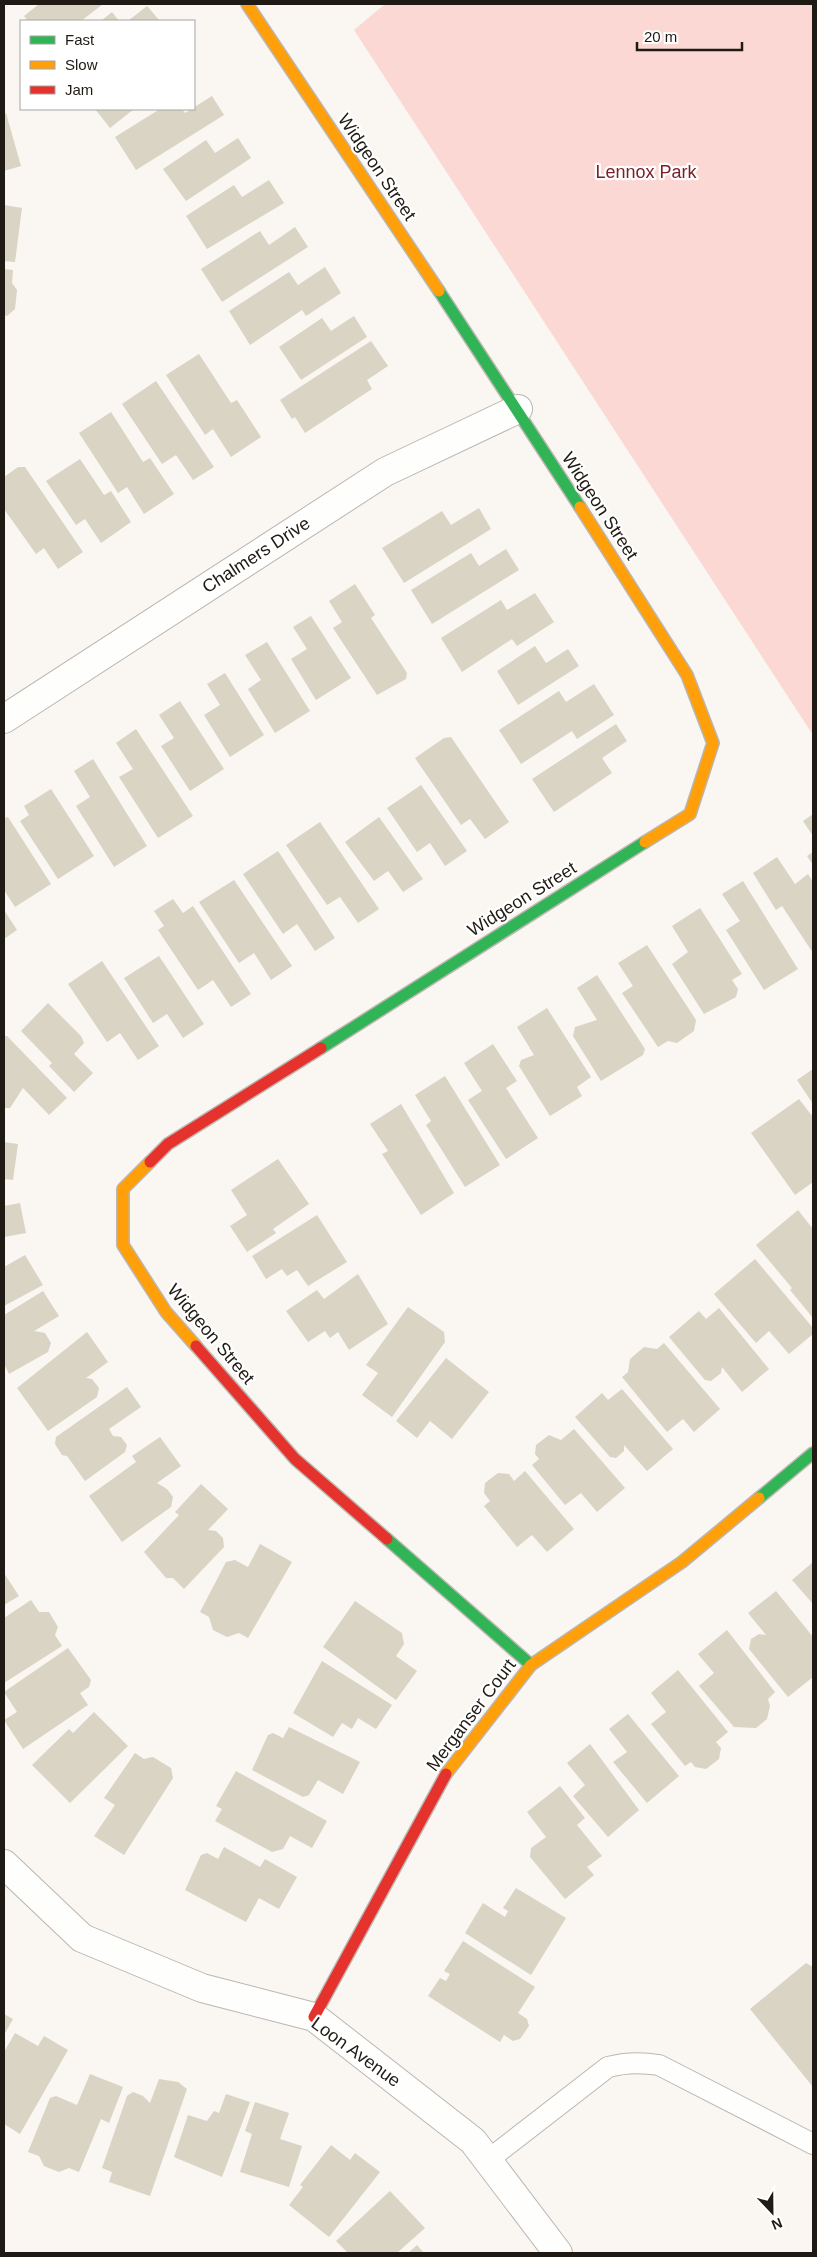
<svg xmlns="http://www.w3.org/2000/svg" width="817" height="2257" font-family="Arial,sans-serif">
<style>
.green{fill:#fbd8d4}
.building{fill:#d9d4c4}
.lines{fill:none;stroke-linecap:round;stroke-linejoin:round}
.lane-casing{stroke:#bbb6b1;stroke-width:22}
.street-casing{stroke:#bbb6b1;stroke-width:30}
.fast-casing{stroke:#bbb6b1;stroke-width:14}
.slow-casing{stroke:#bbb6b1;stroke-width:14}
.jam-casing{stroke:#bbb6b1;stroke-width:14}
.lane{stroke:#fefefd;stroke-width:20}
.street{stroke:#fefefd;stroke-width:28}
.fast{stroke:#30b455;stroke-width:11}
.slow{stroke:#ff9f0a;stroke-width:11}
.jam{stroke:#e5322d;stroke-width:11}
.labels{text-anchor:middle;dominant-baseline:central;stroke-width:4.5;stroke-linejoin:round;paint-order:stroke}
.street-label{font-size:18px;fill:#1f1a13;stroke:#fff}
.park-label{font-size:18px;fill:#7c2027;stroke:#fff}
</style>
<rect width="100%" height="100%" fill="#faf6f2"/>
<path class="green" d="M385,4H813V735L354,30Z"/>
<path class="building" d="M39,4H103L81,21H28L24,16Z
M147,6L160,21H128Z
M112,12L119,21H101Z
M212,96L224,115L136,170L115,137L160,109H182L185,113Z
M95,109H134L110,128Z
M6,113L21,166L4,171V114Z
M238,138L251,158L186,201L163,169L206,140L215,153Z
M269,180L284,203L207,249L186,216L234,185L242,197Z
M4,205L22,208L15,262L4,261Z
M295,227L308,247L222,302L201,269L260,231L269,245Z
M325,267L341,293L306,316L302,310L250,345L229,311L289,272L298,285Z
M4,269L13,270L12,283L17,290L15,309L7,316L4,315Z
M354,316L367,337L301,380L279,347L322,318L331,331Z
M371,341L388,366L367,380L372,389L305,433L295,417L292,419L280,400Z
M199,354L231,403L237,400L261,437L231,457L213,429L205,435L166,375Z
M156,381L214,467L193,480L176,455L162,464L122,404Z
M111,412L143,462L150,458L174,494L144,514L127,487L118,493L79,433Z
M80,459L104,495L111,491L131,522L101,543L85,519L76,525L46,481Z
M18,467H25L83,552L58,569L44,548L36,554L4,509V477Z
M479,508L491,529L404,583L382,548L442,511L451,525Z
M506,549L519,570L432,624L411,590L471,553L479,566Z
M355,584L375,615L371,618L407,673L406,679L377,695L333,628L342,622L329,601Z
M535,593L554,622L517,646L512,639L462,672L441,638L501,600L507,610Z
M311,616L351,678L316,700L291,659L307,649L293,627Z
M267,642L310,711L275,733L248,689L261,680L245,655Z
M535,646L546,663L568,649L579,666L518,705L497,671Z
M225,673L264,735L230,757L204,715L220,705L207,684Z
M594,684L614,715L577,739L572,731L521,764L499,730L559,691L566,702Z
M180,701L224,769L190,791L161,746L174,738L159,715Z
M616,724L627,741L602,758L612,773L554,812L532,779Z
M136,729L193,816L158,838L119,777L133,769L116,743Z
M451,737L509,822L485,839L470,819L461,825L415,758L444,738Z
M93,759L147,846L114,867L76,806L90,797L74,771Z
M421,785L467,851L445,866L430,843L417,852L387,808Z
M51,789L94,856L58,879L20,821L29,815L24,806Z
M813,814V836L803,821Z
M8,817L51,884L15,907L4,890V818Z
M379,817L423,879L403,892L388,871L374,881L345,842Z
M320,822L379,909L358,923L340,897L327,905L286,845Z
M278,851L335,938L315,951L297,924L283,934L243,874Z
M813,852V865L807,856Z
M777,857L795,884L808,874L813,882V953L782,906L776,910L753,873Z
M234,880L292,966L271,980L254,953L239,963L199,902Z
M743,881L798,969L764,990L726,930L740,921L722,894Z
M173,899L183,913L193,906L251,994L231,1007L213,980L198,990L158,930L164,926L154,911Z
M700,908L742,974L732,980L738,989L736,997L704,1014L672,964L688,952L672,926Z
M4,910L17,930L4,939Z
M647,945L696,1020L694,1031L677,1043L668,1041L658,1047L622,993L633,986L618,963Z
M159,956L204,1024L183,1038L167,1014L153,1023L124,978Z
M102,961L159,1046L138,1060L120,1033L107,1042L68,984Z
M597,975L645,1049L643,1055L601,1081L573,1036L575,1027L597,1020L577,988Z
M48,1003L81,1036L84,1043L74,1054L93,1073L74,1092L49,1066L52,1063L21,1031Z
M547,1008L591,1077L577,1087L582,1096L550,1116L519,1066L521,1060L534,1055L517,1027Z
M4,1036H7L67,1098L49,1115L23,1088L10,1108H4Z
M493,1044L517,1081L506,1088L538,1138L506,1159L468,1100L482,1091L464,1063Z
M813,1069V1104L797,1080Z
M445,1076L500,1165L465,1187L426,1125L431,1121L415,1095Z
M799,1099L813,1117V1182L795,1195L751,1133Z
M401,1104L454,1193L421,1215L382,1154L388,1151L370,1124Z
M4,1142L18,1144L13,1180L4,1179Z
M278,1159L309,1204L273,1229L276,1233L247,1252L230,1226L247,1215L231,1190Z
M20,1203L26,1233L4,1237V1206Z
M798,1210L813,1229V1318L790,1290L792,1288L756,1245Z
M317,1215L347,1262L308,1286L297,1270L287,1276L282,1269L266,1279L252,1256Z
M25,1255L43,1285L4,1306V1267Z
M755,1259L813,1328V1334L789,1354L769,1331L756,1343L714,1294Z
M358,1274L388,1324L349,1350L338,1332L330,1338L325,1331L308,1342L286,1311L317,1290L324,1299Z
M43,1291L59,1316L34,1331L45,1333L51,1343L48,1352L9,1374L4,1364V1315Z
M408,1307L444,1332L445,1342L392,1417L362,1395L378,1373L366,1365Z
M719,1308L769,1369L742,1392L722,1367L721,1373L711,1381L705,1380L669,1337L699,1311L706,1319Z
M87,1332L108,1362L86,1378L92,1379L99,1388L97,1397L48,1431L17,1388Z
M664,1343L720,1409L694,1432L683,1419L667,1432L622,1377L628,1372L630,1359L644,1347L657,1349Z
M446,1358L489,1392L452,1439L430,1421L417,1438L396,1421Z
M127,1387L141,1407L109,1429L113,1436L121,1437L127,1445L125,1452L85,1481L67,1456L62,1455L55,1444L56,1437Z
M622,1389L673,1449L647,1471L624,1445V1451L616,1458L610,1457L575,1417L602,1393L608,1400Z
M574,1429L625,1488L597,1512L581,1493L565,1505L532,1465L539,1459L535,1454L536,1445L549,1435L561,1440Z
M160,1437L181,1466L157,1483L167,1489L173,1497L171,1507L122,1542L89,1496L136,1462L132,1456Z
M525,1471L574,1529L547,1552L532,1535L517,1547L484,1506L490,1501L484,1493L485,1483L498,1473L509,1474L514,1481Z
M201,1484L228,1509L208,1530L216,1531L223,1538L224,1547L184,1589L173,1578H166L144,1552L179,1515L175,1512Z
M260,1544L292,1562L248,1638L239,1633L227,1637L213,1630L209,1617L200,1612L226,1562L235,1560L248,1567Z
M813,1562V1604L792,1580Z
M4,1573L19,1596L4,1605Z
M776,1591L813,1637V1677L788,1697L749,1649L751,1639L759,1634L766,1635L748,1613Z
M31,1600L39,1612H49L58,1627L55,1635L62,1646L4,1683V1618Z
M355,1601L402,1633L404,1644L396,1656L417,1671L396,1700L323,1647Z
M727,1630L775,1692L768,1699L770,1706L767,1719L756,1728L734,1727L699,1686L714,1673L698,1654Z
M68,1648L91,1680L89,1687L80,1693L88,1705L23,1749L4,1720L17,1712L4,1692Z
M322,1661L392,1705L376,1729L358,1718L352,1729L342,1723L333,1737L293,1713Z
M678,1670L728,1732L716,1742L721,1748L719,1759L706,1769L695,1767L691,1762L685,1766L651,1724L666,1712L651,1693Z
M94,1712L128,1746L70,1803L32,1765L69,1729L73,1733Z
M628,1714L679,1776L647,1803L613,1762L627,1752L609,1729Z
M289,1727L360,1762L343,1794L318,1780L309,1795L303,1797L252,1770L268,1735L273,1733L283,1738Z
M590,1744L639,1810L608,1837L573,1796L585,1785L567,1763Z
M135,1753L144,1759L153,1757L171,1768L173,1778L124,1855L94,1836L115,1805L104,1798Z
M236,1771L327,1821L312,1848L290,1836L283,1849L272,1852L215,1821L222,1809L216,1806Z
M560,1786L585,1818L577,1825L602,1856L587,1867L594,1875L565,1899L530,1857L531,1848L546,1837L527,1812Z
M224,1847L260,1867L265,1859L297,1877L279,1909L259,1898L246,1922L185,1890L201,1855L207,1853L218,1859Z
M516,1888L566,1918L531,1975L465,1933L483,1903L505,1917L508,1911L503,1908Z
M463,1941L535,1987L518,2013L527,2019L529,2026L520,2039L513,2041L504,2035L500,2042L428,1996L440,1978L446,1981L450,1974L444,1971Z
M806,1963L813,1967V2087L750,2009Z
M4,2014L13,2019L4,2035Z
M15,2033L38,2046L44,2036L68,2050L20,2134L4,2124V2052Z
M90,2074L123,2087L109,2123L101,2119L79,2172L69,2168L59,2172L44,2166L39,2156L28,2152L50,2098L56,2096L77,2105Z
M159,2079L178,2082L187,2089L150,2196L109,2182L112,2172L102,2168L127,2096L133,2092L143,2096L150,2103Z
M226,2094L250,2102L222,2177L174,2157L188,2115L207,2121L214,2111L219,2113Z
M255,2102L289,2113L280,2139L302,2146L289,2187L240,2172L252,2134L245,2131Z
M331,2145L350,2160L355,2153L380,2172L329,2237L289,2205L303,2187L300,2185Z
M390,2191L425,2228L397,2253H348L336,2241Z
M417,2245L424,2253H408Z"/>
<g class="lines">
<defs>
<path id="lane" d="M488,2160L608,2067C626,2062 641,2062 659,2065L813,2144"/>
<path id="street" d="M4,719L385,472L518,409
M4,1864L82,1938L202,1988L314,2017L473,2141L558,2253"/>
<path id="fast" d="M439,291L580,507
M321,1048L645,842
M759,1498L813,1453
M387,1539L531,1665"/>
<path id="slow" d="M247,4L439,291
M580,507L687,675L713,743L690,814L645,842
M150,1162L123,1189V1245L166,1312L196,1346
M446,1774L531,1665L682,1562L759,1498"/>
<path id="jam" d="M150,1162L168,1144L321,1048
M196,1346L295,1459L387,1539
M314,2017L446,1774"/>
</defs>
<use href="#lane" class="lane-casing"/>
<use href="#street" class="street-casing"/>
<use href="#fast" class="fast-casing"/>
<use href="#slow" class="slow-casing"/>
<use href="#jam" class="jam-casing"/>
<use href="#lane" class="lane"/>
<use href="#street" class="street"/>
<use href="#fast" class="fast"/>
<use href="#slow" class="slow"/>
<use href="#jam" class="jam"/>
</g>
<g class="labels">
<g class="street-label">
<text transform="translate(377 167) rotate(56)">Widgeon Street</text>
<text transform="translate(600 506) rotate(57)">Widgeon Street</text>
<text transform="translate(256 555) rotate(-33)">Chalmers Drive</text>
<text transform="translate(522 899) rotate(-32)">Widgeon Street</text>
<text transform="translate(211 1334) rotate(50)">Widgeon Street</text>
<text transform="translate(471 1715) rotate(-53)">Merganser Court</text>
<text transform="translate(356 2052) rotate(36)">Loon Avenue</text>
</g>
<g class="park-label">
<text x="646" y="172">Lennox Park</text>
</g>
</g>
<rect width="817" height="2257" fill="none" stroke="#1f1a13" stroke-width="10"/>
<rect x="20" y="20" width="175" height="90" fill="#ffffff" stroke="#a5a3a1"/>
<rect x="30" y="36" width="25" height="8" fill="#30b455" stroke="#a5a3a1"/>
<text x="65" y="45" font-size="15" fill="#1f1a13">Fast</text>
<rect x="30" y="61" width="25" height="8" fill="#ff9f0a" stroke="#a5a3a1"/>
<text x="65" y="70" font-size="15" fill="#1f1a13">Slow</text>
<rect x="30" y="86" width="25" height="8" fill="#e5322d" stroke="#a5a3a1"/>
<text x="65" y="95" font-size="15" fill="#1f1a13">Jam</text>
<g transform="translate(772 2212) rotate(158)" stroke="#ffffff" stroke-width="4" paint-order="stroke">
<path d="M0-4L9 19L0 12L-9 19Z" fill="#1f1a13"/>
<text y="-8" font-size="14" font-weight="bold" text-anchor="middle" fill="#1f1a13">N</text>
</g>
<path d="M637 42v8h105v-8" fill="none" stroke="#1f1a13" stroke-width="2.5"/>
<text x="644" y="42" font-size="15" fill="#1f1a13" stroke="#ffffff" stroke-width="4" paint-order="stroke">20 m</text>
</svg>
